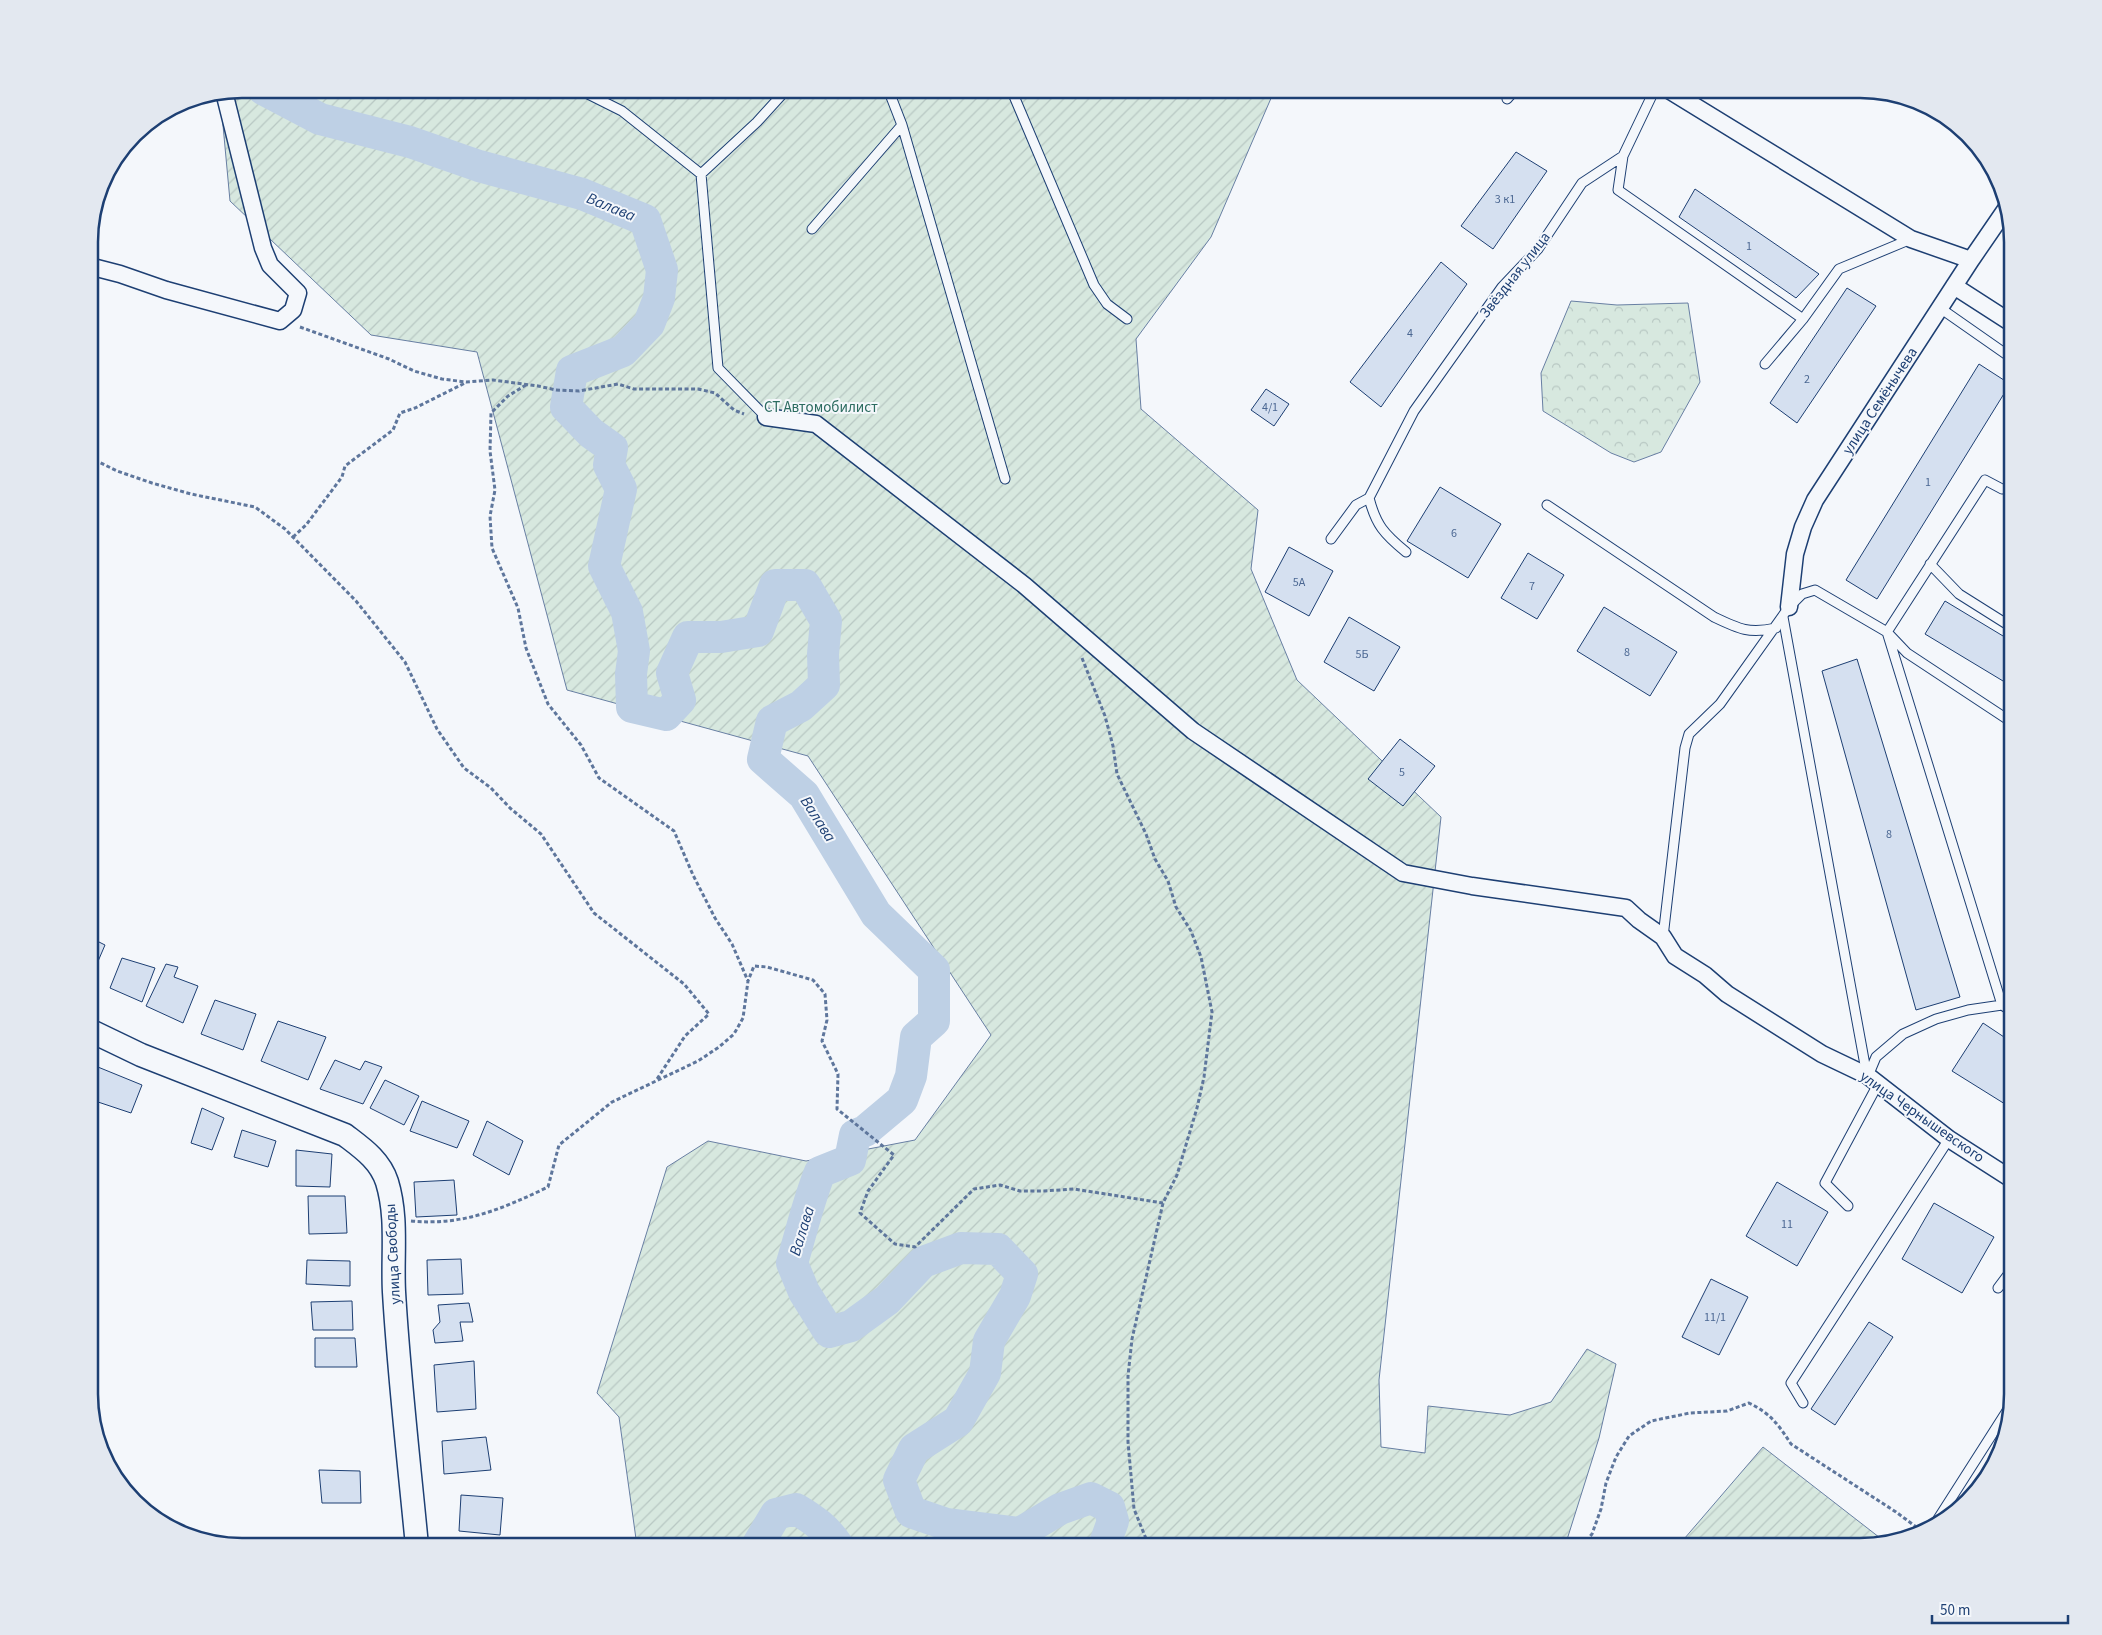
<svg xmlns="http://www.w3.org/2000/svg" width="2102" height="1635" font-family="'Source Sans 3',sans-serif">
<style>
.forest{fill:url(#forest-crowns);stroke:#687fa3}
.garden{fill:url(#garden-furrows);stroke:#687fa3}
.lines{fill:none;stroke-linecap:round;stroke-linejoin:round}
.river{stroke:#bed0e5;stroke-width:32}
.building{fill:#d5e0f0;stroke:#1d3f73}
.lane-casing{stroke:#1d3f73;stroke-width:11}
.street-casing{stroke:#1d3f73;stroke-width:19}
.secondary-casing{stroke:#1d3f73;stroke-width:25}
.path{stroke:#5e769c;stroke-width:3;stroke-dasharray:4 2.5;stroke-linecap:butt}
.lane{stroke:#f4f7fb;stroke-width:9}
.street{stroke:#f4f7fb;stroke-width:16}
.secondary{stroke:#f4f7fb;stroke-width:22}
.labels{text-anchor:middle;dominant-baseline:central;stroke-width:4;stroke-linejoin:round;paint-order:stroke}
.number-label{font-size:12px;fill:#4b6792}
.street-label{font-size:15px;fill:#1d3f73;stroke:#f4f7fb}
.park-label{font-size:15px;fill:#2c6c60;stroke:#f4f7fb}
.water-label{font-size:16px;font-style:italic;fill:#1d3f73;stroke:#f4f7fb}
.rim{fill:none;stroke:#1d3f73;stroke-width:2.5}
</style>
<defs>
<pattern id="forest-crowns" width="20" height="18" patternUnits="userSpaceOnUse" patternTransform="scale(1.25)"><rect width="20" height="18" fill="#d7e8df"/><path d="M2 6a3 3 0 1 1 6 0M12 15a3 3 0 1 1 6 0" fill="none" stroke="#b8c8c3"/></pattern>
<pattern id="garden-furrows" width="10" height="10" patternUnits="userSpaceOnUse" patternTransform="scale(1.25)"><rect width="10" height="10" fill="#d7e8df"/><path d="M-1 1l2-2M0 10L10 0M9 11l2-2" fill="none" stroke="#b8c8c3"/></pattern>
</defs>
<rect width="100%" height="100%" fill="#f4f7fb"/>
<path class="forest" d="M1571,301L1617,305L1688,303L1700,382L1661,452L1634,462L1611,453L1543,411L1541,373Z"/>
<path class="garden" d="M242,89H1275L1211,237L1136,339L1141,409L1258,510L1251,569L1297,680L1441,817L1379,1380L1381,1447L1425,1453L1428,1406L1510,1415L1551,1402L1587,1349L1616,1364L1599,1438L1565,1546H637L619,1417L597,1393L667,1167L708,1141L806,1161L915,1140L991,1035L808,756L567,690L477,352L371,335L230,201L220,93Z
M1763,1447L1884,1541L1860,1546H1678Z"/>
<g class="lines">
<path class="river" d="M263,89L320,119L410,142L479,166L582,194L645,220L662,270L659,298L649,324L623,351L572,371L566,407L591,433L612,448L609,465L621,489L604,566L627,612L634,651L631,674L632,707L666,715L680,700L672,673L688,637H721L758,631L775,585H805L826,621L823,654L824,685L801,706L772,721L763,759L804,795L876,914L934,970V1021L916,1037L911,1076L902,1100L865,1131L855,1135L850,1160L820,1172C808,1202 801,1233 792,1263L804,1292L829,1332L851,1326L887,1300L923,1262L961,1248L998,1249L1022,1274L1015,1296L989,1341L985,1373L958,1421L914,1449L899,1480L911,1512L946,1524L1020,1533L1060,1509L1091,1498L1109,1507L1113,1521L1104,1546
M757,1546L776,1514L796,1509C813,1519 827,1529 838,1546"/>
</g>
<path class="building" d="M1516,152L1547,171L1493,249L1461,226Z
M1695,189L1819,274L1796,298L1679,217Z
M1441,262L1467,284L1381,407L1350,382Z
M1847,288L1876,306L1797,423L1770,403Z
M1979,364L2010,384L1877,599L1846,580Z
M1266,389L1289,404L1274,426L1251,410Z
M1440,487L1501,524L1468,578L1407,541Z
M1289,547L1333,571L1309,616L1265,592Z
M1528,553L1564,575L1537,619L1501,598Z
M1945,601L2013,642V687L1925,634Z
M1604,607L1677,652L1650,696L1577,651Z
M1349,617L1400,647L1374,691L1324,662Z
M1857,659L1960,997L1916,1010L1822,671Z
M1400,739L1435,766L1403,806L1368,779Z
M89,937L105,945L90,980H89Z
M122,958L155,968L142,1002L110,988Z
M166,964L178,967L174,977L198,986L183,1023L146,1006Z
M215,1000L256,1014L243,1050L201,1034Z
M278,1021L326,1037L308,1080L261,1061Z
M1983,1023L2013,1043V1109L1952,1071Z
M335,1060L360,1070L365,1061L382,1067L363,1104L320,1089Z
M93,1065L142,1085L131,1113L89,1099V1077Z
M385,1080L419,1096L404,1125L370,1108Z
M422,1101L469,1121L457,1148L410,1131Z
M202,1108L224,1118L212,1150L191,1143Z
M487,1121L523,1141L509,1175L473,1155Z
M242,1130L276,1141L268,1167L234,1157Z
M296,1150L332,1154L330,1187L296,1186Z
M454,1180L457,1215L416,1217L414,1182Z
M1777,1182L1828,1212L1797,1266L1746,1236Z
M308,1196H345L347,1233L309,1234Z
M1934,1203L1994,1237L1962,1293L1902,1259Z
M461,1259L463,1294L428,1295L427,1260Z
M307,1260L350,1261V1286L306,1284Z
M1711,1279L1748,1297L1719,1355L1682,1337Z
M352,1301L353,1330H313L311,1302Z
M469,1303L473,1322H460L463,1341L435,1343L433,1330L440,1322L438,1305Z
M2013,1307V1328L2005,1323Z
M1869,1322L1893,1337L1835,1425L1811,1409Z
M315,1338H355L357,1367H315Z
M474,1361L476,1409L437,1412L434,1365Z
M2007,1432L2005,1443L1982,1487L1959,1505Z
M486,1437L491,1470L444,1474L442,1441Z
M319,1470L360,1471L361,1503H322Z
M461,1495L503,1498L500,1535L459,1531Z"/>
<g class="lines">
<defs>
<path id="lane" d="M578,89L622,111L701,174L718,368L766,417
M888,89L902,125L1005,479
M1011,89L1094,285L1107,304L1127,319
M1507,99L1516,89
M1623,156L1618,190L1803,319
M701,174L757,122L787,89
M812,229L902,125
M1940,308L2013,359
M1765,364L1803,319L1839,269L1911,239
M2002,489L1985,480L1887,632L2002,1005
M1369,498L1414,411L1502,287L1538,249L1582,183L1623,156L1655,89
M1369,498C1376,525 1384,534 1406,552
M1547,505L1714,617C1739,629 1749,634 1776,628
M1331,539L1356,505L1369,498
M1930,564L1959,594L2013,628
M1783,617L1867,1076
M1663,937L1685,748L1689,734L1720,704L1789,607L1802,594L1815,590L1887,632L1907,653L2013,723
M1868,1076L1876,1057L1903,1034L1936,1019L1968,1010L2002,1005L2013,1012
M1848,1206L1825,1183L1878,1084
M1998,1288L2013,1268
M1803,1403L1791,1383L1949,1139
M1938,1519L2012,1403"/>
<path id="street" d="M1667,89L1911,239L1971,260
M89,266L120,274L166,290L280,321L293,310L298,293L270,265L263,248L224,92
M1954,286L2013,324
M766,417L816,424L1024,585L1193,731L1403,873L1472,886L1626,908L1639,920L1663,937L1675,956L1705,975L1727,994L1822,1054L1868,1076L1949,1139L2013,1180
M1789,607L1795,554L1803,527L1815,500L1971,260L2006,209"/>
<path id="secondary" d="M89,1030L141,1055L345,1135C362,1148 380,1160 387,1182C398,1218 392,1255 394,1292C399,1377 409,1462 417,1546"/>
</defs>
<use href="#lane" class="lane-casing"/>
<use href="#street" class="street-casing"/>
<use href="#secondary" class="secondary-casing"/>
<path class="path" d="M300,327L389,359L414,371L442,379L466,382L493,380L538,386L556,390L579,391L618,384L634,389H698L715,393L734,410L744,414
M526,385L508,396L491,413L490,451L495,490L490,516L492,548L518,608L526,648L548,704L581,745L599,778L674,831L693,875L715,918L732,944L748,981
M89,457L117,471L152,483L191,494L255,507L285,529L356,601L405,662L437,729L464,768L491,788L510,808L541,834L594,913L684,984L709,1014L685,1036L657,1079
M293,537L306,525L342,477L345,466L393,430L400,413L415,408L465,383
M1082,658L1105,716L1113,746L1117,774L1146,834L1155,859L1168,881L1176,907L1191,931L1201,957L1212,1012L1204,1077L1197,1108L1177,1175L1163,1203L1132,1339L1128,1376V1442L1134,1509L1149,1546
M411,1221C463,1226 502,1209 548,1187L559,1145L612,1102L698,1061L719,1047L734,1034L743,1018L748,981L754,966L767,967L813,980L825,994L827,1020L822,1041L838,1074L837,1109L894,1155L868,1191L860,1213L895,1244L915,1247L974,1189L1000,1185L1020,1191H1044L1074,1189L1163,1203
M1582,1546L1592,1534L1601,1509L1606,1483L1616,1457L1629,1436L1651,1421L1690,1413L1727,1411L1749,1403C1771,1414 1778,1424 1791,1444L1896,1512L1923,1532"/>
<use href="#lane" class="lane"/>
<use href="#street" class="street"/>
<use href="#secondary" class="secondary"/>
</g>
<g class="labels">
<g class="number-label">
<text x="1505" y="199">3 к1</text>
<text x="1749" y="246">1</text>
<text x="1410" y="333">4</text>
<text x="1807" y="379">2</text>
<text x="1270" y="407">4/1</text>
<text x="1928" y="482">1</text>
<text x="1454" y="533">6</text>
<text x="1299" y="582">5А</text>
<text x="1532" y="586">7</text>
<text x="1627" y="652">8</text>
<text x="1362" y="654">5Б</text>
<text x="1402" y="772">5</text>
<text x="1889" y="834">8</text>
<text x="1787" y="1224">11</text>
<text x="1715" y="1317">11/1</text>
</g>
<g class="street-label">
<text transform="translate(1515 275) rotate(-52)">Звёздная улица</text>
<text transform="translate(1880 401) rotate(-57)">улица Семёнычева</text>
<text transform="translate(1922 1117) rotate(35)">улица Чернышевского</text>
<text transform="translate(393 1254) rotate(-93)">улица Свободы</text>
</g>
<g class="park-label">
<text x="821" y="407">СТ Автомобилист</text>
</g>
<g class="water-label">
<text transform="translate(611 207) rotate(22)">Валава</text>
<text transform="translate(818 819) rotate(57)">Валава</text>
<text transform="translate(802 1231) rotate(-73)">Валава</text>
</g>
</g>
<path d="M0 0H2102V1635H0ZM242 98H1860A144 144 0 0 1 2004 242V1394A144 144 0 0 1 1860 1538H242A144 144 0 0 1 98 1394V242A144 144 0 0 1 242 98Z" fill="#e3e8f0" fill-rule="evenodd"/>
<path class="rim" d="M242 98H1860A144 144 0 0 1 2004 242V1394A144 144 0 0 1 1860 1538H242A144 144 0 0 1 98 1394V242A144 144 0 0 1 242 98Z"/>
<path d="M1932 1615v8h136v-8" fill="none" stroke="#1d3f73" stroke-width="2.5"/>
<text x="1940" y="1615" font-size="15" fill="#1d3f73" stroke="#f4f7fb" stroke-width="4" paint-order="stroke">50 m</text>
</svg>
